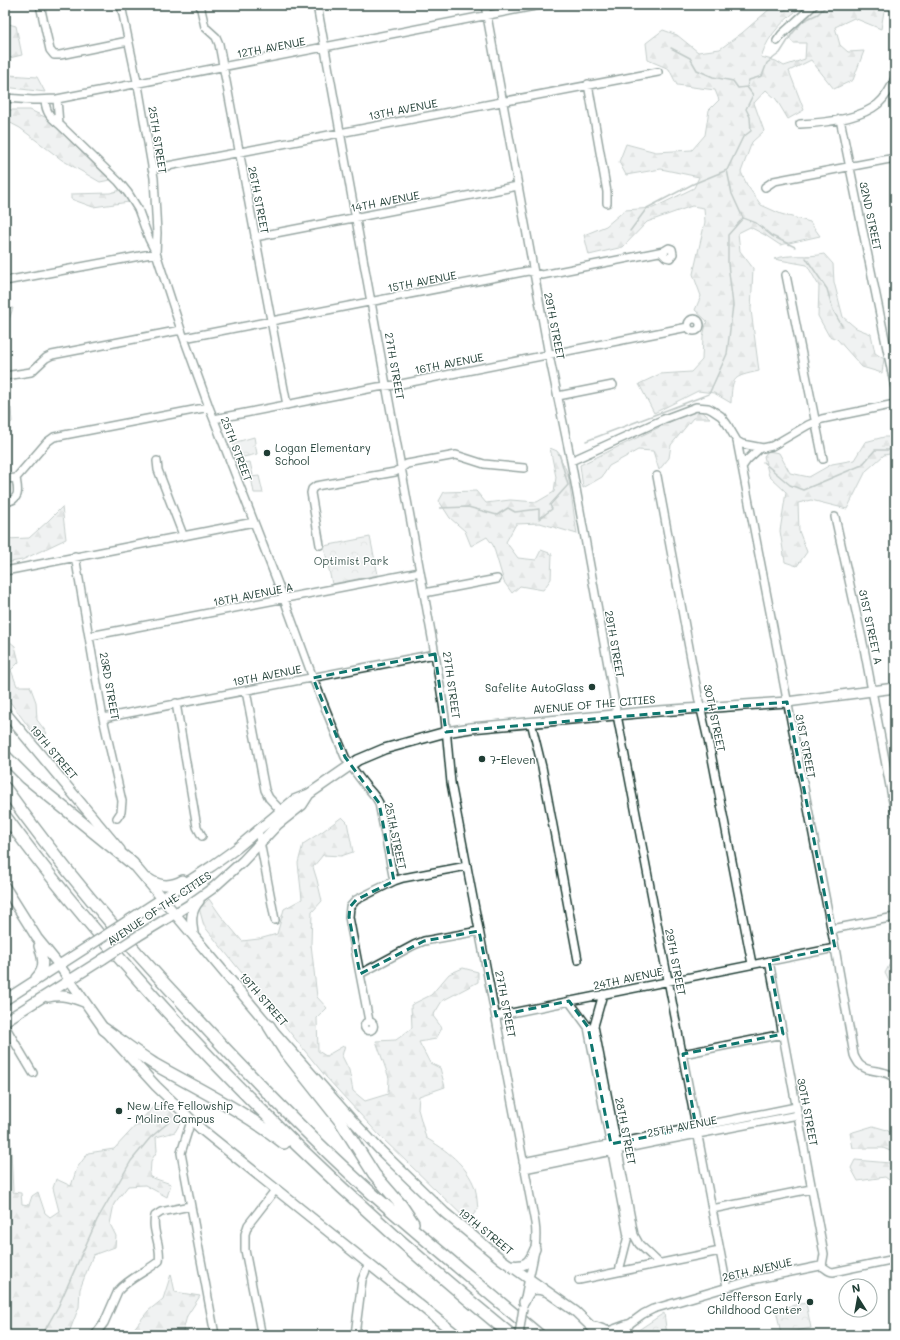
<svg xmlns="http://www.w3.org/2000/svg" width="900" height="1340" font-family="Mali,sans-serif">
<style>
.forest{fill:url(#forest-firs);stroke:#7e908b}
.park{fill:url(#park-crowns);stroke:#7e908b}
.garden{fill:#dee3e2;stroke:#7e908b}
.lines{fill:none;stroke-linecap:round;stroke-linejoin:round}
.stream{stroke:#758883;stroke-width:1.5}
.minor-casing{stroke:#1f3d34;stroke-width:10}
.major-casing{stroke:#1f3d34;stroke-width:12}
.highway-casing{stroke:#1f3d34;stroke-width:14}
.minor{stroke:#fff;stroke-width:7}
.major{stroke:#fff;stroke-width:9}
.highway{stroke:#fff;stroke-width:11}
.minor-bridge-casing{stroke:#1f3d34;stroke-width:10;stroke-linecap:butt}
.major-bridge-casing{stroke:#1f3d34;stroke-width:12;stroke-linecap:butt}
.minor-bridge{stroke:#fff;stroke-width:7}
.major-bridge{stroke:#fff;stroke-width:9}
.marked{fill:none;stroke:#0f766e;stroke-width:3;stroke-dasharray:8 5;stroke-linejoin:round}
.poi-dot{fill:#1f3d34;stroke:#fff;stroke-width:1.5}
.labels{text-anchor:middle;dominant-baseline:central;stroke-width:3;stroke-linejoin:round;paint-order:stroke}
.street-label{font-size:11px;fill:#1f3d34;stroke:#fff}
.poi-label{font-size:11px;fill:#1f3d34;stroke:#fff;text-anchor:start}
.park-label{font-size:11px;fill:#455e57;stroke:#fff}
</style>
<defs>
<pattern id="forest-firs" width="22" height="20" patternUnits="userSpaceOnUse"><rect width="22" height="20" fill="#dee3e2"/><path d="M5 1l3.5 6h-7zM16 11l3.5 6h-7z" fill="#bec4c2"/></pattern>
<pattern id="park-crowns" width="20" height="18" patternUnits="userSpaceOnUse"><rect width="20" height="18" fill="#dee3e2"/><path d="M2 6a3 3 0 1 1 6 0M12 15a3 3 0 1 1 6 0" fill="none" stroke="#bec4c2"/></pattern>
</defs>
<rect width="100%" height="100%" fill="#fff"/>
<filter id="ink" filterUnits="userSpaceOnUse"><feTurbulence type="fractalNoise" baseFrequency=".025" numOctaves="2"/><feDisplacementMap in="SourceGraphic" scale="8" xChannelSelector="R" yChannelSelector="G"/><feConvolveMatrix kernelMatrix="1 2 1 2 8 2 1 2 1" color-interpolation-filters="sRGB"/></filter>
<g filter="url(#ink)">
<path class="forest" d="M791,5H804C784,20 769,33 761,57L776,61L784,66L805,59L806,43H793L787,35L819,5H885L881,29L854,18L835,27L840,45L848,52L864,51L853,80L834,89L811,60L789,71L804,110L788,119L776,99L766,90L754,103L764,131L752,142L741,172L747,185L761,205L781,214L810,222L820,236L780,245L765,235L750,227L738,233L740,251L753,268L751,310L759,371C733,377 732,376 731,403L714,393L698,391L654,413L639,384L660,374L691,372L702,360L703,336L707,321L695,310L701,296L693,274L705,222L704,208L692,206L647,222L623,247L589,255L584,235L606,226L625,210L653,208L694,188L699,177L661,169L626,175L619,162L626,144L656,152L692,150L705,135L709,110L719,100L715,90L677,85L669,69L648,60L646,43L663,30L677,35L698,52L720,49L742,33L772,7L784,11Z
M5,23L16,26L22,55L5,59Z
M5,68L9,75L37,77L45,92L5,87Z
M5,110H30L47,118L110,180L100,182L62,160L20,128L5,120Z
M121,190L129,202L93,207L71,199V194L110,193Z
M824,254L833,264L834,282L843,317L856,328L871,334L875,353L884,359L882,373L862,367L837,339L829,336L818,316L819,286L807,265L774,259C790,253 808,258 824,254Z
M13,308L5,331V309Z
M11,408L12,422L5,427V409Z
M693,411H701L710,418H693L671,445L669,458L659,470L653,451L638,450L609,466L602,477L583,488L580,465Z
M884,437H895V453L884,455L866,471L847,509L811,500L798,503L799,531L807,552L797,566L785,562L780,531L786,492L769,476L764,456L768,451L779,453L790,473L809,477L832,464L854,460L865,442Z
M550,448L557,451L568,474L577,534L540,523L516,524L506,542L518,558L536,560L541,550L552,554L551,579L543,590L520,586L512,593L504,582L493,545L487,537L471,546L465,531L450,518L439,501L444,492L476,491L486,503L510,500L537,502L554,492L556,477Z
M62,507L66,539L22,560L5,563V539L29,538L48,521Z
M5,638L15,646L19,662L11,670L17,686H30L36,702L37,720L47,733L39,741L5,695Z
M342,817L347,822L353,852L341,856L323,855L313,867L317,880L322,901L312,912L311,944L317,997L327,1008L317,1018L318,1051L326,1056L345,1045L342,1056L349,1070L353,1091L365,1101L388,1094L389,1078L376,1041L396,1040L412,1028L411,1005L431,995L449,974L463,968L478,972V982L442,1001L433,1016L442,1028L436,1039L419,1042L430,1063L440,1068L445,1087L419,1096L418,1109L426,1138C445,1149 467,1165 475,1188C477,1194 477,1203 478,1209L468,1221L380,1136L326,1077L204,926L199,908L209,899L221,916L242,941L259,939L277,934L284,909L302,899L298,863L303,844L323,831Z
M895,954V993L885,973Z
M163,1105L181,1122L175,1132L156,1137L157,1151L151,1161L150,1177L171,1184L167,1197L145,1185L128,1186L114,1204L110,1224L116,1236L115,1247L93,1255L80,1289L79,1307L68,1335H5V1119L10,1130L13,1192L21,1193L22,1204L29,1205L32,1196L38,1192L45,1213L50,1217L59,1211L53,1188L56,1179L71,1186L77,1168L88,1153L114,1149L153,1107Z
M873,1126L887,1130L895,1137V1153L883,1148H853L850,1133Z
M855,1160L890,1163L895,1165V1184L885,1177L858,1181L851,1168Z
M171,1274L175,1292L200,1296L187,1316L182,1335H129L148,1311L163,1299Z"/>
<path class="park" d="M254,437L257,454L239,458L233,443Z
M370,537L378,575L332,584L324,546Z
M806,1303L811,1328L781,1334L776,1309Z
M664,1313L667,1335H631Z"/>
<path class="garden" d="M250,462L253,475L247,476L243,463Z
M259,476L263,493H254L251,477Z"/>
<g class="lines">
<path class="stream" d="M671,48L690,58L697,70L713,77L733,81L738,88L747,87
M743,218L756,223L772,236L795,247
M630,231L647,208L693,184L727,170
M806,258L827,289L833,310L842,326
M586,441L709,394L727,354L733,305L728,264V235L743,218L732,194L727,170L743,137L751,131L750,117L746,109L753,95L747,87L749,80L762,76L767,63L780,53L792,34L803,21L818,14L827,5
M763,462L790,485L803,490L862,465L875,450H889L895,445
M440,508L468,507L497,515L508,508L515,512L539,509V519L552,509L550,505L568,485L559,453
M42,1335L58,1307L97,1220L131,1161L150,1138L169,1122"/>
<defs>
<path id="minor" d="M40,5L50,50L54,55H60L128,41
M121,5L139,91L154,178L157,233L156,253L181,330L209,407L284,599L313,678L345,757C351,767 358,776 365,785C370,791 375,795 379,803L394,881
M200,5L205,27L216,37L219,44L287,405
M317,5L435,654L445,717L451,783L535,1223C539,1248 529,1273 525,1298
M485,5L549,355L571,461L617,715L727,1287
M777,41L782,34L814,5
M588,84L607,192V203
M5,98L33,100L57,99L540,5
M57,99L59,124
M840,119L895,388
M800,124C823,123 860,119 878,104C886,97 891,88 895,78
M152,169L658,72
M765,187L774,181L895,158
M255,237L518,186
M786,275L823,459
M5,281L156,253L149,239L138,209L128,193L119,182L59,124C50,117 46,112 45,101
M688 325a6 6 0 1 1 12 0a6 6 0 1 1-12 0Z
M184,338L528,271L542,275L664,251L669,248L672,249L673,254L670,258L666,257L663,254L664,251
M5,376L31,372L46,358L52,355L181,330
M558,396L613,385
M214,419L378,387L396,385L688,327
M737,441L835,948L854,1055C855,1058 857,1061 859,1064C868,1074 886,1068 895,1079
M157,461L158,470L183,535
M571,461L664,419L696,407L708,408L712,410L721,416L727,424L737,441L742,444L763,448L772,446L808,425L822,419L895,404
M742,467L747,460L760,448
M657,476L699,701L711,753L752,964
M16,478L47,442L54,437L209,407
M5,479L16,478C18,490 21,500 5,502
M835,517L864,648L895,813
M320,545L311,493L312,489L316,486L395,472L407,464L456,455L484,464L524,468
M75,556L103,718L122,801L121,812L117,818
M5,571L254,522
M424,593L497,579
M90,636L420,572
M246,691L265,790L269,798L284,814
M176,703L197,827L202,836
M103,718L435,654
M531,722L542,767L578,960
M258,831L275,920
M832,929L895,917
M769,961L824,1254L822,1266
M360,974L414,945L424,941L479,931
M603,994L594,1026L634,1235L639,1244L659,1263
M569,1001L588,1027L628,1236L619,1271
M496,1016L835,948
M369,1021L349,917L350,907L356,900L394,881L403,878L467,866
M364.5 1026a4.5 4.5 0 1 1 9 0a4.5 4.5 0 1 1-9 0Z
M5,1026L33,1073
M683,1054L783,1034
M191,1121L181,1153L215,1335
M523,1162L796,1107
M524,1169L661,1141L798,1115
M712,1209L811,1189
M579,1280L720,1251
M628,1325L643,1314L653,1309L752,1280L820,1266C825,1266 827,1272 833,1272L895,1259
M261,1332L245,1250V1234L248,1225L276,1189
M95,1335L104,1323L118,1291C129,1278 146,1272 159,1261C162,1245 151,1231 155,1216L161,1212L190,1206
M355,1335L362,1280L369,1263"/>
<path id="major" d="M5,712L120,850
M129,859L269,1026L351,1119L380,1150L445,1213L501,1259L576,1312L600,1335
M149,879C160,887 171,887 183,880
M5,887L37,938L59,965L104,1029L156,1086L201,1129L457,1335
M126,922L212,866L237,848L294,800L309,794L358,760L384,749L446,732L471,728L659,711L787,702L895,688
M193,933C191,921 190,911 199,901
M138,936L189,905L213,888L243,861L278,824L302,805L309,794
M36,978C46,968 43,958 39,946
M48,997C62,994 71,997 84,1002
M5,1000L92,944
M5,1021L103,959
M510,1265C526,1267 529,1263 535,1249
M524,1302C529,1290 532,1287 545,1291
M595,1327L609,1332L628,1325"/>
<path id="highway" d="M5,756L27,778L133,864
M5,788C61,867 126,943 192,1013C251,1077 312,1140 377,1198C430,1244 485,1290 539,1335
M5,816C48,875 95,931 144,986C257,1113 379,1227 511,1335
M269,1026L284,1050L341,1122L374,1174L401,1205L413,1223
M104,1029C121,1041 137,1053 154,1064C198,1089 244,1111 284,1143"/>
</defs>
<use href="#minor" class="minor-casing"/>
<use href="#major" class="major-casing"/>
<use href="#highway" class="highway-casing"/>
<use href="#minor" class="minor"/>
<use href="#major" class="major"/>
<use href="#highway" class="highway"/>
<defs>
<path id="minor-bridge" d="M519,1335L523,1308"/>
<path id="major-bridge" d="M92,944L126,922
M103,959L138,936"/>
</defs>
<use href="#minor-bridge" class="minor-bridge-casing"/>
<use href="#major-bridge" class="major-bridge-casing"/>
<use href="#minor-bridge" class="minor-bridge"/>
<use href="#major-bridge" class="major-bridge"/>
</g>
</g>
<path d="M0 0H900V1340H0ZM435,654L446,732L787,702L835,948L769,961L783,1034L683,1054L696,1127L611,1144L588,1027L569,1001L496,1016L479,931L424,941L360,974L349,917L350,907L356,900L394,881L379,803L345,757L313,678Z" fill="#fff" fill-opacity=".55" fill-rule="evenodd"/>
<path class="marked" d="M435,654L446,732L787,702L835,948L769,961L783,1034L683,1054L696,1127L611,1144L588,1027L569,1001L496,1016L479,931L424,941L360,974L349,917L350,907L356,900L394,881L379,803L345,757L313,678Z"/>
<g class="poi-dot">
<circle cx="267" cy="453" r="4"/>
<circle cx="592" cy="687" r="4"/>
<circle cx="482" cy="759" r="4"/>
<circle cx="119" cy="1111" r="4"/>
<circle cx="810" cy="1302" r="4"/>
</g>
<g class="labels">
<g class="street-label">
<text transform="translate(271 47) rotate(-11)">12TH AVENUE</text>
<text transform="translate(403 109) rotate(-11)">13TH AVENUE</text>
<text transform="translate(158 140) rotate(81)">25TH STREET</text>
<text transform="translate(259 200) rotate(79)">26TH STREET</text>
<text transform="translate(385 201) rotate(-11)">14TH AVENUE</text>
<text transform="translate(871 216) rotate(78)">32ND STREET</text>
<text transform="translate(422 281) rotate(-11)">15TH AVENUE</text>
<text transform="translate(555 326) rotate(79)">29TH STREET</text>
<text transform="translate(449 363) rotate(-11)">16TH AVENUE</text>
<text transform="translate(395 366) rotate(80)">27TH STREET</text>
<text transform="translate(237 449) rotate(69)">25TH STREET</text>
<text transform="translate(253 594) rotate(-11)">18TH AVENUE A</text>
<text transform="translate(871 627) rotate(78)">31ST STREET A</text>
<text transform="translate(615 644) rotate(80)">29TH STREET</text>
<text transform="translate(267 675) rotate(-11)">19TH AVENUE</text>
<text transform="translate(452 685) rotate(82)">27TH STREET</text>
<text transform="translate(110 686) rotate(80)">23RD STREET</text>
<text transform="translate(594 704) rotate(-5)">AVENUE OF THE CITIES</text>
<text transform="translate(715 718) rotate(78)">30TH STREET</text>
<text transform="translate(806 746) rotate(79)">31ST STREET</text>
<text transform="translate(54 752) rotate(50)">19TH STREET</text>
<text transform="translate(396 836) rotate(78)">25TH STREET</text>
<text transform="translate(159 908) rotate(-34)">AVENUE OF THE CITIES</text>
<text transform="translate(676 962) rotate(79)">29TH STREET</text>
<text transform="translate(628 978) rotate(-12)">24TH AVENUE</text>
<text transform="translate(264 999) rotate(49)">19TH STREET</text>
<text transform="translate(506 1004) rotate(79)">27TH STREET</text>
<text transform="translate(808 1112) rotate(79)">30TH STREET</text>
<text transform="translate(682 1126) rotate(-11)">25TH AVENUE</text>
<text transform="translate(626 1131) rotate(79)">28TH STREET</text>
<text transform="translate(486 1231) rotate(39)">19TH STREET</text>
<text transform="translate(757 1269) rotate(-13)">26TH AVENUE</text>
</g>
<g class="poi-label">
<text x="275" y="447">Logan Elementary<tspan x="275" dy="13">School</tspan></text>
<text x="584" y="687" text-anchor="end">Safelite AutoGlass</text>
<text x="490" y="759">7-Eleven</text>
<text x="127" y="1105">New Life Fellowship<tspan x="127" dy="13">- Moline Campus</tspan></text>
<text x="802" y="1296" text-anchor="end">Jefferson Early<tspan x="802" dy="13">Childhood Center</tspan></text>
</g>
<g class="park-label">
<text x="351" y="560">Optimist Park</text>
</g>
</g>
<rect width="900" height="1340" fill="none" stroke="#fff" stroke-width="20"/>
<rect x="10" y="10" width="880" height="1320" fill="none" stroke="#1f3d34" stroke-width="1.5" filter="url(#ink)"/>
<g transform="translate(858 1298) rotate(349)"><circle r="19" fill="#ffffff" stroke="#a5b1ae"/>
<path d="M0-3L7 15L0 10L-7 15Z" fill="#1f3d34"/>
<text y="-6" font-size="11" font-weight="bold" text-anchor="middle" fill="#1f3d34">N</text>
</g>
</svg>
